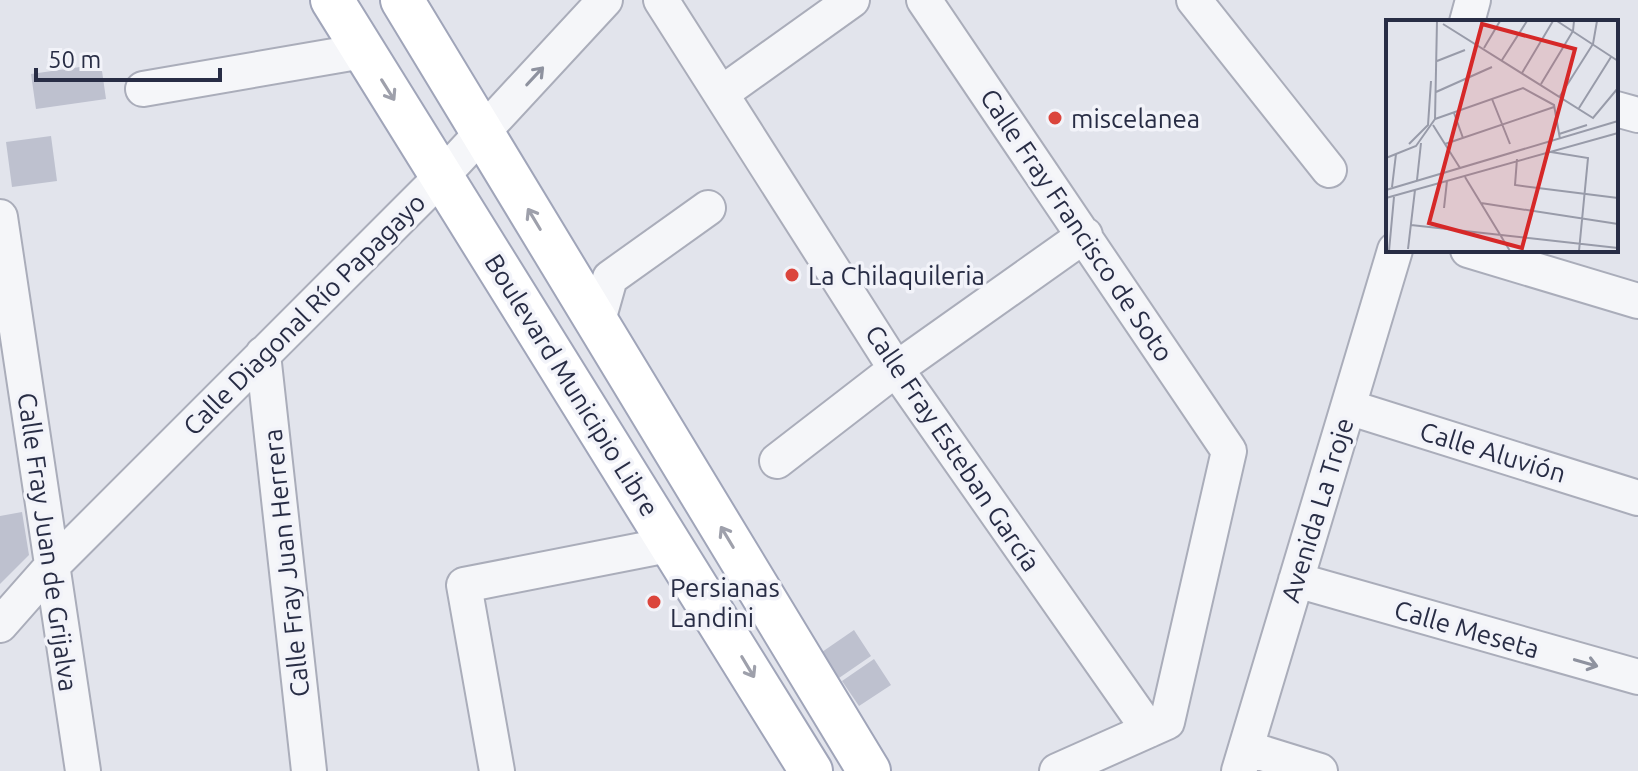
<svg xmlns="http://www.w3.org/2000/svg" width="1638" height="771" font-family="Ubuntu,sans-serif">
<style>
.building{fill:#bec1cf}
.lines{fill:none;stroke-linecap:round;stroke-linejoin:round}
.minor-casing{stroke:#aaadba;stroke-width:38}
.major-casing{stroke:#a0a5b9;stroke-width:46}
.minor{stroke:#f5f6f9;stroke-width:34}
.major{stroke:#fff;stroke-width:42}
.oneway{stroke:#8e929f}
.oneway2{stroke:#9ea0ab}
.poi-dot{fill:#db453c;stroke:#f2f3f9;stroke-width:3}
.labels{text-anchor:middle;dominant-baseline:central;stroke-width:7;stroke-linejoin:round;paint-order:stroke}
.poi-label{font-size:26px;fill:#282d45;stroke:#f2f3f9;text-anchor:start}
.street-label{font-size:26px;fill:#282d45;stroke:#f2f3f9}
.inset-road{fill:none;stroke:#989ba9;stroke-width:2}
.view{fill:#d62828;fill-opacity:0.15;stroke:#d62828;stroke-width:4}
.inset-edge{fill:none;stroke:#282d45;stroke-width:4}
</style>
<rect width="100%" height="100%" fill="#e2e4ec"/>
<path class="building" d="M101,64L106,99L36,109L31,74Z
M51,136L57,181L12,187L6,142Z
M22,512L29,555L0,584V516Z
M854,630L871,656L839,678L822,652Z
M874,659L891,685L859,706L842,681Z"/>
<g class="lines">
<defs>
<path id="minor" d="M661,0L896,369L1149,730
M924,0L1229,451L1167,722L1057,771
M1194,0L1329,170
M1467,22L1473,0
M143,89L363,51
M722,93L852,0
M1616,109L1638,115
M0,217L83,771
M1468,250L1638,301
M597,324L610,278L708,208
M263,354L309,771
M1348,407L1638,498
M777,461L896,369L1085,235
M1296,580L1638,677
M0,625L52,566L441,177L605,0
M1246,748L1320,771
M497,771L464,585L673,544
M1239,771L1395,250"/>
<path id="major" d="M332,0L811,771
M402,0L869,771"/>
</defs>
<use href="#minor" class="minor-casing"/>
<use href="#major" class="major-casing"/>
<use href="#minor" class="minor"/>
<use href="#major" class="major"/>
</g>
<defs><path id="oneway-shaft" d="M-6 0H5M1.5-3L5.5 0L1.5 3" fill="none" stroke-width="1.6" stroke-linecap="round" stroke-linejoin="round" transform="scale(2)"/></defs>
<g class="oneway">
<use href="#oneway-shaft" transform="translate(535 76) rotate(-47)"/>
<use href="#oneway-shaft" transform="translate(1586 663) rotate(16)"/>
</g>
<g class="oneway2">
<use href="#oneway-shaft" transform="translate(388 90) rotate(58)"/>
<use href="#oneway-shaft" transform="translate(534 219) rotate(-121)"/>
<use href="#oneway-shaft" transform="translate(727 537) rotate(-121)"/>
<use href="#oneway-shaft" transform="translate(748 667) rotate(59)"/>
</g>
<g class="poi-dot">
<circle cx="1055" cy="118" r="8"/>
<circle cx="792" cy="275" r="8"/>
<circle cx="654" cy="602" r="8"/>
</g>
<g class="labels">
<g class="poi-label">
<text x="1071" y="118">miscelanea</text>
<text x="808" y="275">La Chilaquileria</text>
<text x="670" y="587">Persianas<tspan x="670" dy="30">Landini</tspan></text>
</g>
<g class="street-label">
<text transform="translate(1077 225) rotate(56)">Calle Fray Francisco de Soto</text>
<text transform="translate(304 314) rotate(-45)">Calle Diagonal Río Papagayo</text>
<text transform="translate(572 385) rotate(58)">Boulevard Municipio Libre</text>
<text transform="translate(953 448) rotate(56)">Calle Fray Esteban García</text>
<text transform="translate(1493 452) rotate(17)">Calle Aluvión</text>
<text transform="translate(1317 510) rotate(-73)">Avenida La Troje</text>
<text transform="translate(48 542) rotate(82)">Calle Fray Juan de Grijalva</text>
<text transform="translate(286 563) rotate(-96)">Calle Fray Juan Herrera</text>
<text transform="translate(1467 629) rotate(16)">Calle Meseta</text>
</g>
</g>
<g transform="translate(1386 20)">
<rect width="232" height="232" fill="#e2e4ec"/>
<path class="inset-road" d="M171,1L232,41M57,4L207,98L232,68M98,28L114,1M116,40L141,1M51,41L79,30M136,53L167,1M155,64L187,11L188,1M50,72L106,47M174,76L207,24L211,1M106,79L124,124M193,88L225,37M68,93L77,118M49,99L137,68L168,85L174,119M47,105L74,148M173,114L201,105M23,124L42,105L45,61M59,124L168,87M165,132L202,138L193,231M0,138L30,126L49,99L51,1M131,139L129,165L232,178M79,157L124,231M31,160L35,123M6,167L10,134M0,170L232,101M0,178L232,113M95,183L232,204M58,188L61,161M25,205L232,228M22,229L29,170M2,231H42M3,231L8,177"/>
<path class="view" d="M96,4L189,29L136,228L43,203Z"/>
<rect width="232" height="232" class="inset-edge"/>
</g>
<path d="M36 68v12h184v-12" fill="none" stroke="#282d45" stroke-width="4"/>
<text x="48" y="68" font-size="24" fill="#282d45" stroke="#f2f3f9" stroke-width="6" paint-order="stroke">50 m</text>
</svg>
